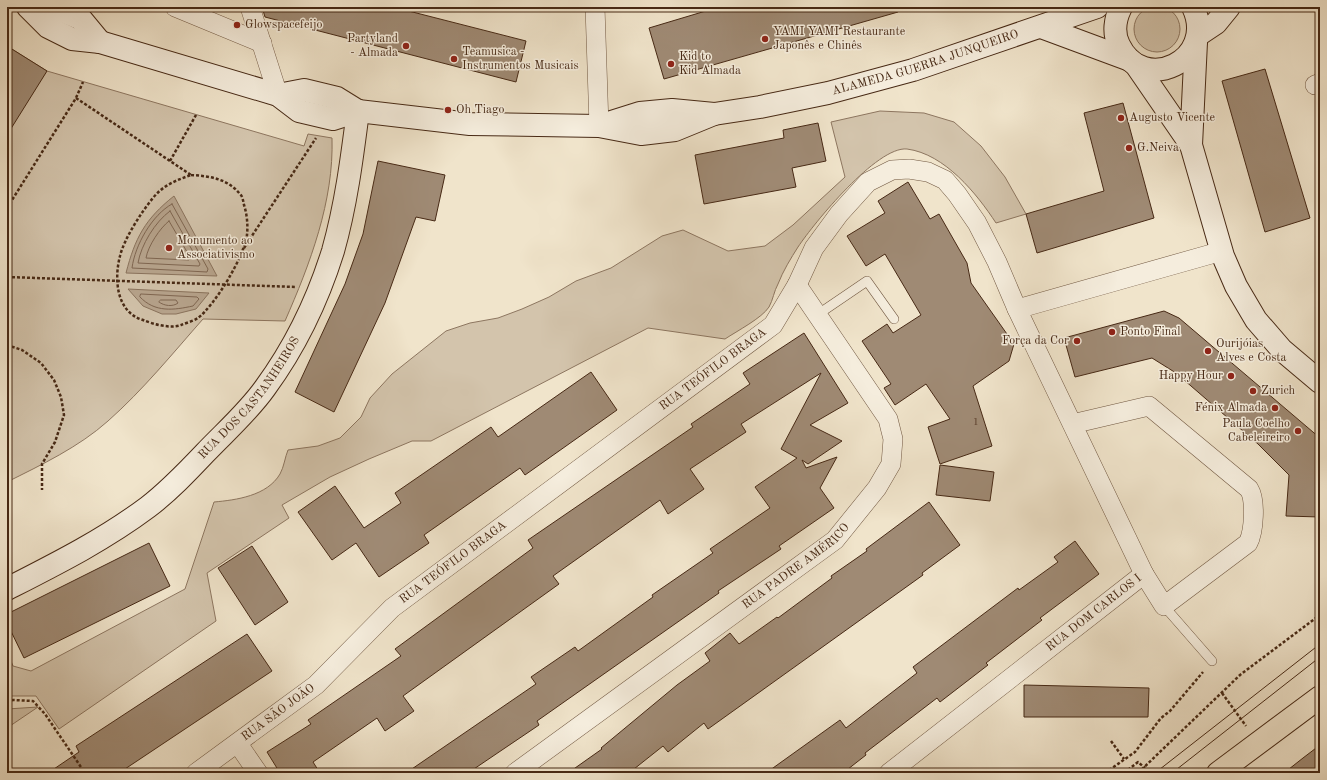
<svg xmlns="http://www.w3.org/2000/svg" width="1327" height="780" font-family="'Old Standard TT',serif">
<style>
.green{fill:#d3c4ac;stroke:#8d7660}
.water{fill:#b7a48d;stroke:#8a735d}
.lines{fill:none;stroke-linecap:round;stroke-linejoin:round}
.shore{stroke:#7f6651;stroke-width:1}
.building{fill:#9f8a74;stroke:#472915}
.lane-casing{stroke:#715842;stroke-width:10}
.street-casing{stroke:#715842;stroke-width:20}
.secondary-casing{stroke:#472915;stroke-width:24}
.primary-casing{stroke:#472915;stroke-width:24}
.path{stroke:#472915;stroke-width:2.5;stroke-dasharray:3 2;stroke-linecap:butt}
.lane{stroke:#f5eddd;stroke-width:9}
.street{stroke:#f5eddd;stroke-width:19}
.secondary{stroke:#f5eddd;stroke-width:22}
.primary{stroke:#f0e4cb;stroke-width:22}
.tram{stroke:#472915;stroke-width:1}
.poi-dot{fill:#8f2418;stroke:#f5eddd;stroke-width:1.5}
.labels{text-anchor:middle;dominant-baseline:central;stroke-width:3;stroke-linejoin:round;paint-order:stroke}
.number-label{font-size:10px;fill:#5d412d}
.poi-label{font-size:12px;fill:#472915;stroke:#f5eddd;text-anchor:start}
.street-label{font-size:12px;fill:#472915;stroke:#f5eddd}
</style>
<rect width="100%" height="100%" fill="#f0e4cb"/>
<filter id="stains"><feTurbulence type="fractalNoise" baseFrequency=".005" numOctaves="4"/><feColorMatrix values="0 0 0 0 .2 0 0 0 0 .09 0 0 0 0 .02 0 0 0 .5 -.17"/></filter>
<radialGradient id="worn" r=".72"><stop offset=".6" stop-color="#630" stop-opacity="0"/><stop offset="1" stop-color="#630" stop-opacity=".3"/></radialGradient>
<path class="green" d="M1134 29a23 23 0 1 1 46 0a23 23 0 1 1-46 0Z
M7,46L47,71L304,146L308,134L332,138C334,201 310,264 285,321L203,319C173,353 143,390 108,421C79,447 41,465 7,482Z
M880,111L924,113L954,122L981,146L1005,177L1026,214L996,223C977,194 945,154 907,149C877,146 814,223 798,247C791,258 783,271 778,284C774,291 773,300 769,307C762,318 737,331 725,339L648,328L431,441H412L369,459L330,477L282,505L289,518L207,573L216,621L59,729L36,696H7V651L13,666L31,671L185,589L214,502C236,500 267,496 280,474C284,467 285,457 288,450L318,446L340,438L361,417L370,398L392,374L446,331L470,323L498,318L522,309L549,297L576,281L611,268L662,236L683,230L728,251L765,246L793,225L845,177L831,122Z
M38,707L7,728V709Z"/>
<path class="water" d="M174,196L217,276L126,273C135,238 145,219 174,196Z
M128,289L209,293L196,309L176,314H162L143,306Z"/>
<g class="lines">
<path class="shore" d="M172,204L208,269L207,272L132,268C135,245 152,215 172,204Z
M170,211L200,264L199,266L138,263C141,245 155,222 170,211Z
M169,221L190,257L189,260L146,258C148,246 160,228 169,221Z
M141,294L197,297L199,299L193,306C174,310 155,313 140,297Z
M161,300H176L178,303C173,307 164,306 159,302Z"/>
</g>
<path class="building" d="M262,7H393L526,41L516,82L265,17Z
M719,7H897L898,12L664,79L649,28Z
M7,46L47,71L7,135Z
M1265,69L1310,218L1265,232L1222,81Z
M1123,103L1154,218L1037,253L1026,214L1104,191L1084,113Z
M818,123L826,161L792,168L796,187L704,204L695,155L784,138L783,130Z
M378,161L445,175L435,221L416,217L385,303L334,412L295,392L345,284L363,234Z
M908,182L930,219L939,214L967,263L971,283L1014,344L1009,361L973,386L992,446L940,464L928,427L950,419L926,384L895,405L884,388L891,384L862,341L887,324L893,333L921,315L885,254L866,266L847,236L885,213L878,201Z
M1164,311L1179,318L1320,438V517L1286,516L1289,475L1258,444L1176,373L1152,358L1075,377L1064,338Z
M804,333L848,403L810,425L842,441L808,464L802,460L806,468L837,457L820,488L834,508L779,546L781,549L718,591L719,593L537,721L539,725L468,773H406L536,684L531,677L575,647L578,651L653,597L652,595L713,553L710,549L770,508L755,487L797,458L781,449L821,373L741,424L746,432L690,469L704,489L668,514L660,500L553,576L559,584L403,696L414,711L385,731L377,718L313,762L320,773H280L267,752L311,724L308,720L401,656L395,649L533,548L528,540L693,427L691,424L750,384L743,373Z
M591,372L617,410L525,475L520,468L424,535L429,543L379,577L356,543L332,560L298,512L335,486L364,528L401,503L395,493L491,427L498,437Z
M940,465L994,472L990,501L936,495Z
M929,502L960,545L922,573L923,575L708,729L704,723L668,752L663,746L629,773H568L602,749L601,748L677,685L710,661L705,653L730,633L739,644L777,617L778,618L832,578L831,576L867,551L866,549Z
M1075,541L1099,574L1040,618L1042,620L986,663L988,665L940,702L937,698L865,753L866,755L843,773H766L840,720L846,728L917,673L913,667L1018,588L1019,590L1058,562L1054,557Z
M149,543L170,586L24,658L7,623V614Z
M252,546L288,602L255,625L218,568Z
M247,634L272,671L119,773H48L79,752L76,746Z
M1024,685L1149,688L1148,717H1024Z
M1320,745V773H1284L1303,758Z"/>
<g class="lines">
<defs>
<path id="lane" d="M817,315L867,281L894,319
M1164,606L1212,661"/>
<g id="street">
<path d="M175,7L262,43"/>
<path d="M250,7L278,95"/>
<path d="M595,7L599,126"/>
<path d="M1315,85L1320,83"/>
<path d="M1017,309L1222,251"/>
<path d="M238,744L258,773"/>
<path id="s1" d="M196,773L316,685L392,608L773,325L797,285L814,248L839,214L868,182L892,170L909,169L928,172L945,180L957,194L977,223L997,262L1017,309L1144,574L1164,606L1248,543C1254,532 1256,500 1249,489L1149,406L1072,424"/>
<path id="s2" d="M515,773L835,540L877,488L891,464L893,439L888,419L797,285"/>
<path id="s3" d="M889,773L1144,574"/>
</g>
<g id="secondary">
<path d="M28,7L48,27L72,39L100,42L278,95L299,111L333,119L358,111L470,124L599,126L641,134L675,130L714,114"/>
<path d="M53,7L81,19L100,42"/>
<path d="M1121,7C1115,19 1113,33 1119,45C1143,96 1218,60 1193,7"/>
<path d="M1041,27L1130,60"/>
<path d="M1198,35L1216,23L1229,7"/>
<path d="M1196,42L1191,145L1223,256L1236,286L1256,320L1282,350L1320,382"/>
<path d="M1136,65L1191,145"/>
<path d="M278,95L304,90L337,98L358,111"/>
<path id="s4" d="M602,125L640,113L672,110L714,114L760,107L828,93L913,70L1097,7"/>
<path id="s5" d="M7,589C56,564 104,540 148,507C169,491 187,472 205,453C225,432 248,412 265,388C295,347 318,299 333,251C346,205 352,158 358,111"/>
</g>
<path id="primary" d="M1218,773L1320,697"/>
</defs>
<use href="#lane" class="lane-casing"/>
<use href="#street" class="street-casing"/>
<use href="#secondary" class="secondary-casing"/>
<use href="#primary" class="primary-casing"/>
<path class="path" d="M76,98L191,175
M170,161L196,115
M191,175C210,176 228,179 240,194C243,197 243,201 244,205C247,214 248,225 247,235C244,257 215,305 198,318C193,321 186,323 181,325C170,329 153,324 143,320C116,312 114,279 120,256C124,239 142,211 153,198C163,185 177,180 191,175Z
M7,208L76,98L83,82
M244,248L316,138
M7,277L296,287
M7,345L22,350L41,363L54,380L61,397L64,415L55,442L42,464V490
M1222,693L1246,726
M7,702L13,700L33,701L45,714L85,773
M1111,741L1124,759
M1105,773L1135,752L1161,718L1170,711L1203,672
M1124,773L1138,762L1145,768
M1138,773L1240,675L1320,615"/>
<use href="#lane" class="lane"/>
<use href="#street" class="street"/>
<use href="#secondary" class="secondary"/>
<use href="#primary" class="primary"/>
<path class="tram" d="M1155,773L1320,644
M1172,773L1320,657"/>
</g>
<g class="poi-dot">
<circle cx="237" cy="25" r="4"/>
<circle cx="765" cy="39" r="4"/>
<circle cx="406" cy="46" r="4"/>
<circle cx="454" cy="59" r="4"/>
<circle cx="671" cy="64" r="4"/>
<circle cx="448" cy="110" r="4"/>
<circle cx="1121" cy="118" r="4"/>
<circle cx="1129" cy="148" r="4"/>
<circle cx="169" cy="248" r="4"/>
<circle cx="1112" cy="332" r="4"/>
<circle cx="1077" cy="341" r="4"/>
<circle cx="1208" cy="351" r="4"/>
<circle cx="1231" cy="376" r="4"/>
<circle cx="1253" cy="391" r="4"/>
<circle cx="1275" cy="408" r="4"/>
<circle cx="1298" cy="431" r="4"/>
</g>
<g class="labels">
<g class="number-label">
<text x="976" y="422">1</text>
</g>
<g class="poi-label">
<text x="245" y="25">Glowspacefeijo</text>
<text x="773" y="32">YAMI YAMI Restaurante<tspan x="773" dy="14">Japonês e Chinês</tspan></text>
<text x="398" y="39" text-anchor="end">Partyland<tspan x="398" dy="14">- Almada</tspan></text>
<text x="462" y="52">Teamusica -<tspan x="462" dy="14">Instrumentos Musicais</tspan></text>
<text x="679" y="57">Kid to<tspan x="679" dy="14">Kid Almada</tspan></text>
<text x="456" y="110">Oh Tiago</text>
<text x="1129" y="118">Augusto Vicente</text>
<text x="1137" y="148">G.Neiva</text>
<text x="177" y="241">Monumento ao<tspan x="177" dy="14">Associativismo</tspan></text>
<text x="1120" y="332">Ponto Final</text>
<text x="1069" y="341" text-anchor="end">Força da Cor</text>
<text x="1216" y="344">Ourijóias<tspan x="1216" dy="14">Alves e Costa</tspan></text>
<text x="1223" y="376" text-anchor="end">Happy Hour</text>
<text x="1261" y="391">Zurich</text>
<text x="1267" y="408" text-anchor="end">Fénix Almada</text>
<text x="1290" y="424" text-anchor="end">Paula Coelho<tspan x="1290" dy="14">Cabeleireiro</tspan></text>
</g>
<g class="street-label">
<text stroke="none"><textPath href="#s4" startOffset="332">ALAMEDA GUERRA JUNQUEIRO</textPath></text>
<text stroke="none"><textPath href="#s1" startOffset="657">RUA TEÓFILO BRAGA</textPath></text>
<text stroke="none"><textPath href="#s5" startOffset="313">RUA DOS CASTANHEIROS</textPath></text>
<text stroke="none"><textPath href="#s1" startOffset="333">RUA TEÓFILO BRAGA</textPath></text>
<text stroke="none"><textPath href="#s2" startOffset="349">RUA PADRE AMÉRICO</textPath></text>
<text stroke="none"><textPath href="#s3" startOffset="260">RUA DOM CARLOS I</textPath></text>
<text stroke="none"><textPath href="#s1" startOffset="102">RUA SÃO JOÃO</textPath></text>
</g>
</g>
<rect width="1327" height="780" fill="none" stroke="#f0e4cb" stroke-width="24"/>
<rect x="8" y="8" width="1311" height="764" fill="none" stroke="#472915" stroke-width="2"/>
<rect x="12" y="12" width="1303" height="756" fill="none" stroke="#472915"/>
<rect width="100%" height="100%" filter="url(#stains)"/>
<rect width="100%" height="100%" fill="url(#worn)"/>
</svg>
